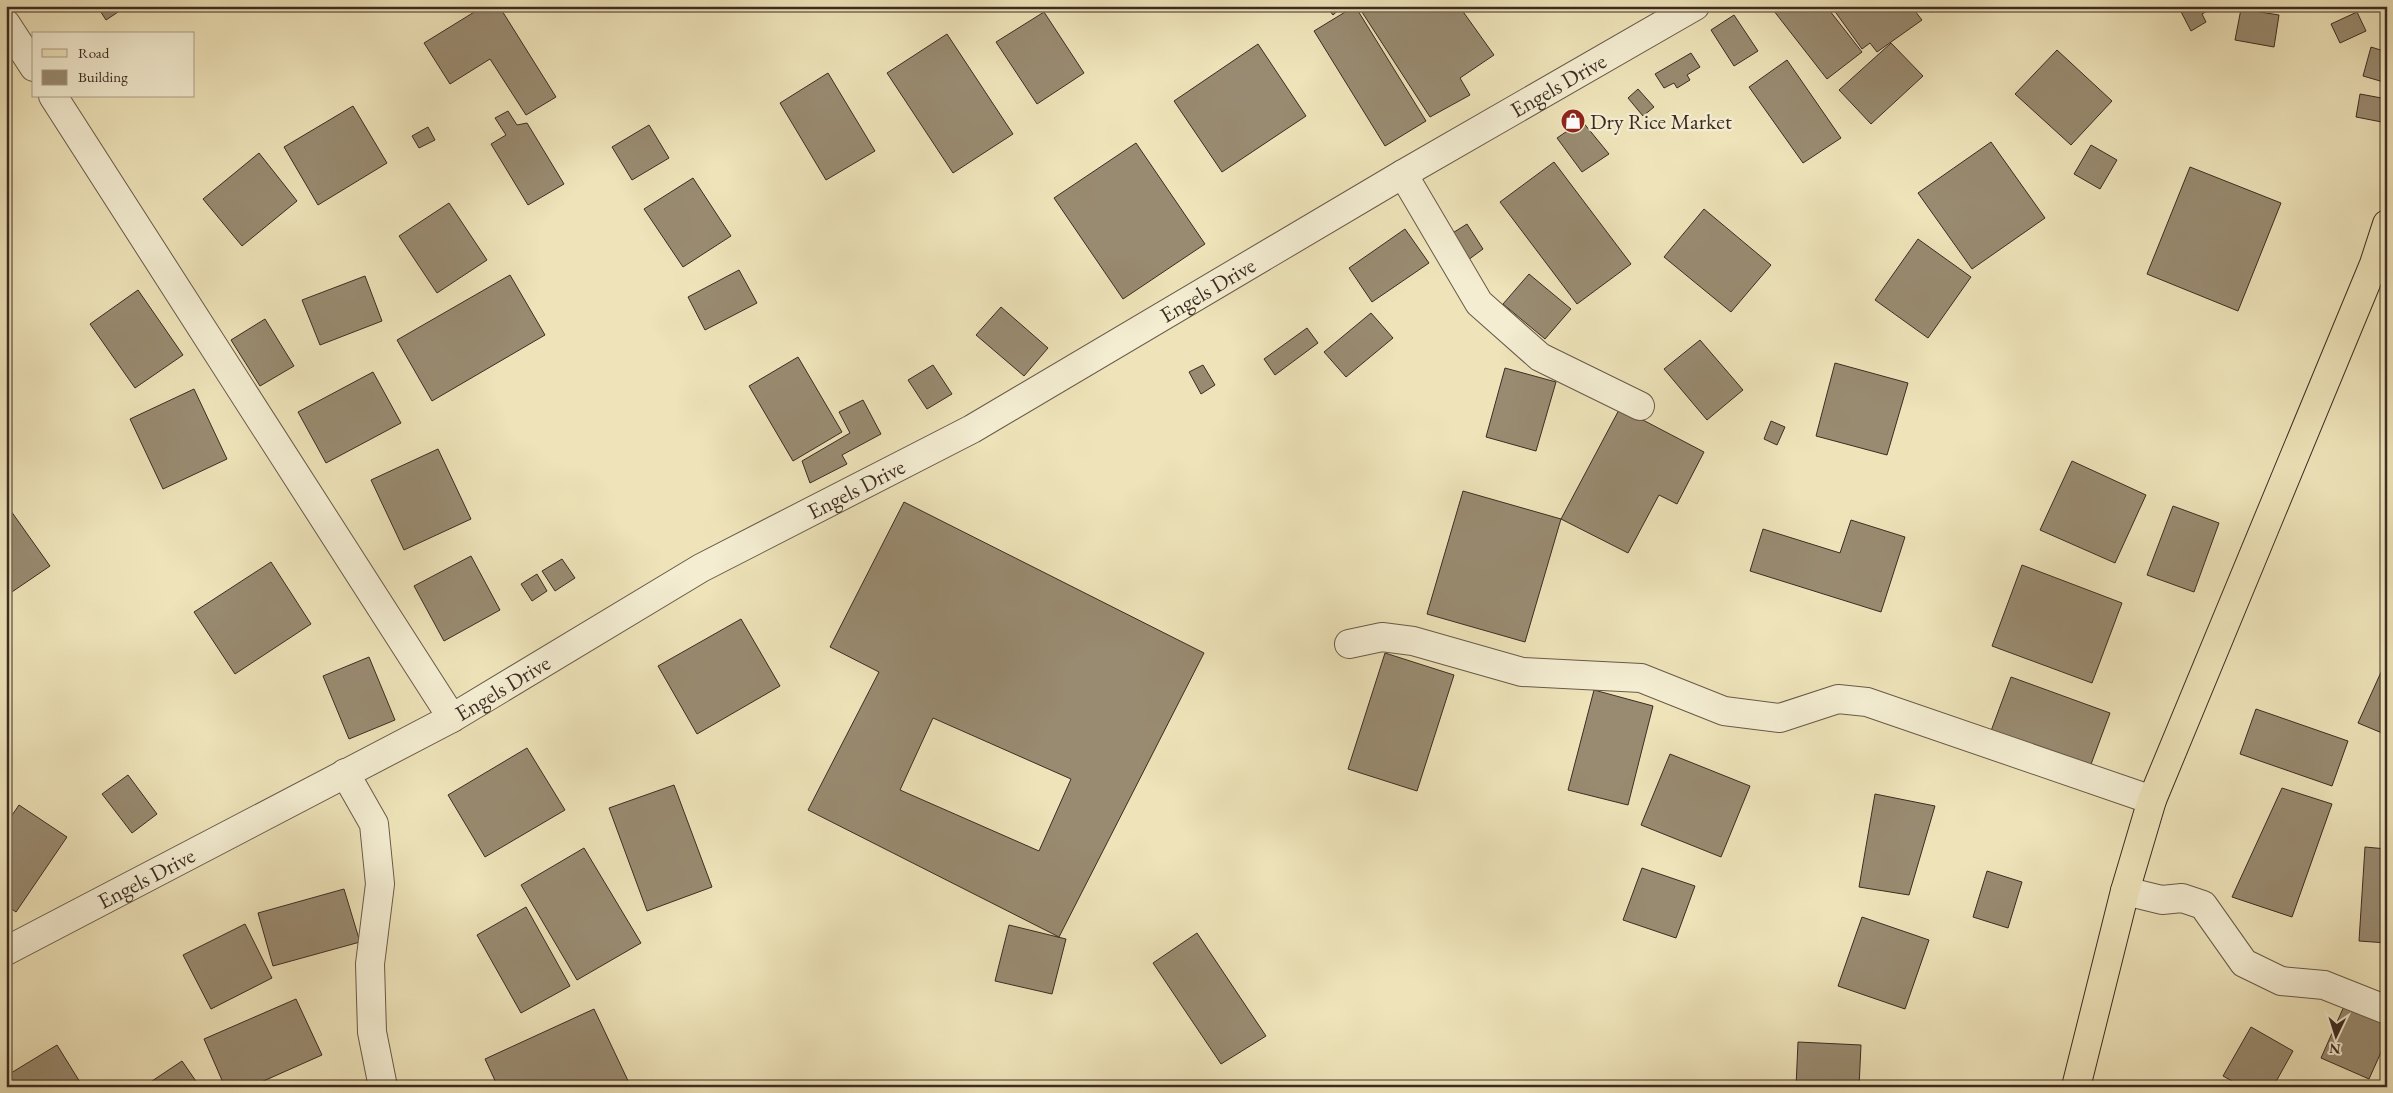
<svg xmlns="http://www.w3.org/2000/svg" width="2393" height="1093" font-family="'EB Garamond',serif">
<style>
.building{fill:#998b71;stroke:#3c2c22;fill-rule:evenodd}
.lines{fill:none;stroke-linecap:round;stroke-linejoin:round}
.minor-casing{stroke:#685a48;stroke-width:30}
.major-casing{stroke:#3c2c22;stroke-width:30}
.minor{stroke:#f4edd2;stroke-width:28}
.major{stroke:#eee3b9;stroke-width:28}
.labels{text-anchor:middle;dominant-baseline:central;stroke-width:4.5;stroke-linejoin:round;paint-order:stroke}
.street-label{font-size:22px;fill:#3c2c22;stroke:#f4edd2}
.poi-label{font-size:22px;fill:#3c2c22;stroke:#f4edd2;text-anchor:start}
</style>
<rect width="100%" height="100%" fill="#eee3b9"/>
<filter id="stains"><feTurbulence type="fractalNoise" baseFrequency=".004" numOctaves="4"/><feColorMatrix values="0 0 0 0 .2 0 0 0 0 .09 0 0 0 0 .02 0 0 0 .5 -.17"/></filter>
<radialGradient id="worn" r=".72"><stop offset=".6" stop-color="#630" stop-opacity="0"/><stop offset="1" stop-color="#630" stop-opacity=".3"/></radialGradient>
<path class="building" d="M97,6H127L106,20Z
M484,6H499L556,97L526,115L490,59L450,84L424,43Z
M1326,6H1343L1333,15Z
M1355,6L1426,121L1385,146L1314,31Z
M1364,6H1459L1494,55L1460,78L1470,95L1430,117L1360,9Z
M1770,6H1826L1862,52L1827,79Z
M1831,6H1911L1922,20L1877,52L1870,43L1862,49Z
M1927,6H1950L1931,12Z
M2178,6H2216L2202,14L2206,22L2191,31Z
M2241,9L2279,15L2274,47L2235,40Z
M1044,12L1084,73L1037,104L996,42Z
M2357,12L2366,31L2340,43L2331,24Z
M1734,15L1758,51L1734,66L1711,30Z
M947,34L1013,134L953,173L887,73Z
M1891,43L1923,76L1871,124L1839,90Z
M1258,44L1306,116L1222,172L1174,101Z
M2371,47L2387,52V83L2363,76Z
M2057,50L2112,101L2071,145L2015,94Z
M1691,53L1700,67L1687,75L1690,80L1677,88L1674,83L1664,88L1655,74Z
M1787,60L1841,138L1803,163L1749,87Z
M828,73L875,151L826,180L780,103Z
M1638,89L1654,107L1643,116L1628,98Z
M2360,94L2387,99V123L2356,117Z
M353,106L387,163L318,205L284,147Z
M508,111L517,125L527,123L564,184L528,205L491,144L506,135L495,118Z
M1582,121L1609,154L1582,172L1557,138Z
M649,125L669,158L632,180L612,147Z
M428,127L435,140L419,148L412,136Z
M1991,142L2045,218L1972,269L1918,193Z
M1136,143L1205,244L1123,299L1054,198Z
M2091,145L2117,160L2100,189L2074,174Z
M259,153L297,201L242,246L203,199Z
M1554,162L1631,264L1577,304L1500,202Z
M2190,167L2281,203L2238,311L2147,274Z
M693,178L731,236L683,267L644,209Z
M449,203L487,260L437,293L399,236Z
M1704,209L1771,265L1731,312L1664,257Z
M1467,224L1483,249L1468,260L1451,234Z
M1405,229L1429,263L1372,302L1349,268Z
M1918,239L1971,277L1928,338L1875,300Z
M739,270L757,303L705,330L688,297Z
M1529,274L1571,309L1545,339L1503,304Z
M510,275L545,335L432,401L397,340Z
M365,276L382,321L320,345L302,300Z
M138,290L183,355L135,388L90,324Z
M1001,307L1048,348L1024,376L976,335Z
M1371,313L1393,338L1346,377L1324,352Z
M265,319L294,366L260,386L231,340Z
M1307,328L1318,343L1275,375L1264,359Z
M1700,340L1743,390L1707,420L1664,369Z
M798,357L842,432L793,461L749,386Z
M1835,363L1908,383L1887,455L1816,436Z
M933,365L952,394L927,409L908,380Z
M1203,365L1215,385L1201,394L1189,372Z
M1505,368L1556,382L1536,451L1486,437Z
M373,372L401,423L326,463L298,412Z
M194,389L227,459L163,489L130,419Z
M863,400L881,434L842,455L847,464L810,483L802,461L850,433L839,412Z
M1620,408L1704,452L1677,504L1659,495L1628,553L1561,519Z
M1771,421L1785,427L1777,445L1764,439Z
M438,449L471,519L404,550L371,480Z
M2072,461L2146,495L2115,563L2040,530Z
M1463,491L1561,519L1525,642L1427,614Z
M904,502L1204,653L1059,937L808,810L879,672L830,647ZM933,718L1071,779L1039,851L900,790Z
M6,504L50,566L6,596Z
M2173,506L2219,523L2194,592L2147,575Z
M1851,520L1905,537L1881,612L1750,571L1763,529L1840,553Z
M471,556L500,610L444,641L414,586Z
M562,559L575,578L555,591L542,571Z
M271,562L311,624L235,674L194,612Z
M2022,565L2122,603L2092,683L1992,646Z
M537,574L547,591L532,601L521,584Z
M741,619L780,686L697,734L658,666Z
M1385,653L1454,675L1417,791L1348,769Z
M369,657L395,720L349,739L323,676Z
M2387,659V735L2358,723Z
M2011,677L2110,713L2090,767L1991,731Z
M1594,690L1653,706L1628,805L1568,790Z
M2256,709L2348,741L2332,786L2240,754Z
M527,748L565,810L485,857L448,795Z
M1670,754L1750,786L1721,857L1641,825Z
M128,775L157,814L132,833L102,794Z
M674,785L712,887L647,911L609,808Z
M2282,788L2332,804L2292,917L2232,897Z
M1875,794L1935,806L1909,895L1859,887Z
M19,805L67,837L16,912L6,905V824Z
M2365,847L2387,849V943L2359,941Z
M584,848L641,943L577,980L521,885Z
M1642,868L1695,886L1676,938L1623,920Z
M1987,871L2022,882L2008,928L1973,917Z
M344,889L360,942L273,966L258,913Z
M526,907L570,986L521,1013L477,935Z
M1862,917L1929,940L1905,1009L1838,986Z
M245,924L272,978L211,1009L183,955Z
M1009,925L1066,939L1052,994L995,981Z
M1197,933L1266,1036L1221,1064L1153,963Z
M296,999L322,1055L250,1087H225L204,1039Z
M2345,1004L2387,1023V1039L2369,1079L2321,1058Z
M594,1009L631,1087H498L485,1059Z
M2251,1027L2293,1051L2273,1087H2243L2223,1076Z
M1798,1042L1861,1045L1859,1087H1796Z
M57,1045L83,1087H6V1076Z
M182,1061L200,1087H143Z"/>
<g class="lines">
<defs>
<g id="minor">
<path d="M6,24L34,67"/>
<path d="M53,96L452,718"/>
<path d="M1403,174L1479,303L1540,357L1640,406"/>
<path d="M1349,644L1382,637L1413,641L1522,672L1641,678L1724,711L1780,718L1838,699L1867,702L2152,800"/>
<path d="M345,773L374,824L380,884L370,964L372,1032L383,1087"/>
<path d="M2125,891L2162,900L2182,898L2203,905L2244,963L2281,981L2324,985L2387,1010"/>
<path id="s1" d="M6,951L452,718L701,568L972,429L1403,174L1695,6"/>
</g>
<path id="major" d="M2076,1087L2125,891L2152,800L2374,264L2387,224"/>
</defs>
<use href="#minor" class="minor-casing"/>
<use href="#major" class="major-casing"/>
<use href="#minor" class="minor"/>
<use href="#major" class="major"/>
</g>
<defs>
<symbol id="shop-disc" viewBox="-11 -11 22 22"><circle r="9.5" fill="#8f2418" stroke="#f4edd2"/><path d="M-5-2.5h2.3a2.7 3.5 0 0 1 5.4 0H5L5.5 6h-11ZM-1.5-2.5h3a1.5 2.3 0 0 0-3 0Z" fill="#fff"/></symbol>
</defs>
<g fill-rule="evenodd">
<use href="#shop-disc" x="1559" y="107" width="28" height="28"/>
</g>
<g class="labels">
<g class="street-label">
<text stroke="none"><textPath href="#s1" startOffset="1778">Engels Drive</textPath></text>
<text stroke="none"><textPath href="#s1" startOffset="1372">Engels Drive</textPath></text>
<text stroke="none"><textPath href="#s1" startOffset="968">Engels Drive</textPath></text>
<text stroke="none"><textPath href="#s1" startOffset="562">Engels Drive</textPath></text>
<text stroke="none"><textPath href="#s1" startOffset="158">Engels Drive</textPath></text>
</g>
<g class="poi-label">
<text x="1590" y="121">Dry Rice Market</text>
</g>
</g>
<rect width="2393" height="1093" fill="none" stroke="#eee3b9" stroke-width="25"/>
<rect x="8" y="8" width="2378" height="1078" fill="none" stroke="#3c2c22" stroke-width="2.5"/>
<rect x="12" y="12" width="2368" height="1068" fill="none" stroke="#3c2c22"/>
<rect x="32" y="32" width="162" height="65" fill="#f4edd2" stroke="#aaa08c"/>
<rect x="42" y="49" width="25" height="8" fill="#eee3b9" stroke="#aaa08c"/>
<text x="78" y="58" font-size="15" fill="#3c2c22">Road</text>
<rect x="42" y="70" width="25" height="15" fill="#998b71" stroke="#aaa08c"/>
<text x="78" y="82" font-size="15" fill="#3c2c22">Building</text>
<g transform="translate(2336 1036) rotate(184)" stroke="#f4edd2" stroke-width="4" paint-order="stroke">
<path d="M0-4L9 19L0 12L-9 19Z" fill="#3c2c22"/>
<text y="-8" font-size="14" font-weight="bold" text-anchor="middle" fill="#3c2c22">N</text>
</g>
<rect width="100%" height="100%" filter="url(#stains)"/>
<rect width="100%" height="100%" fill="url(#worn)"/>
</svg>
